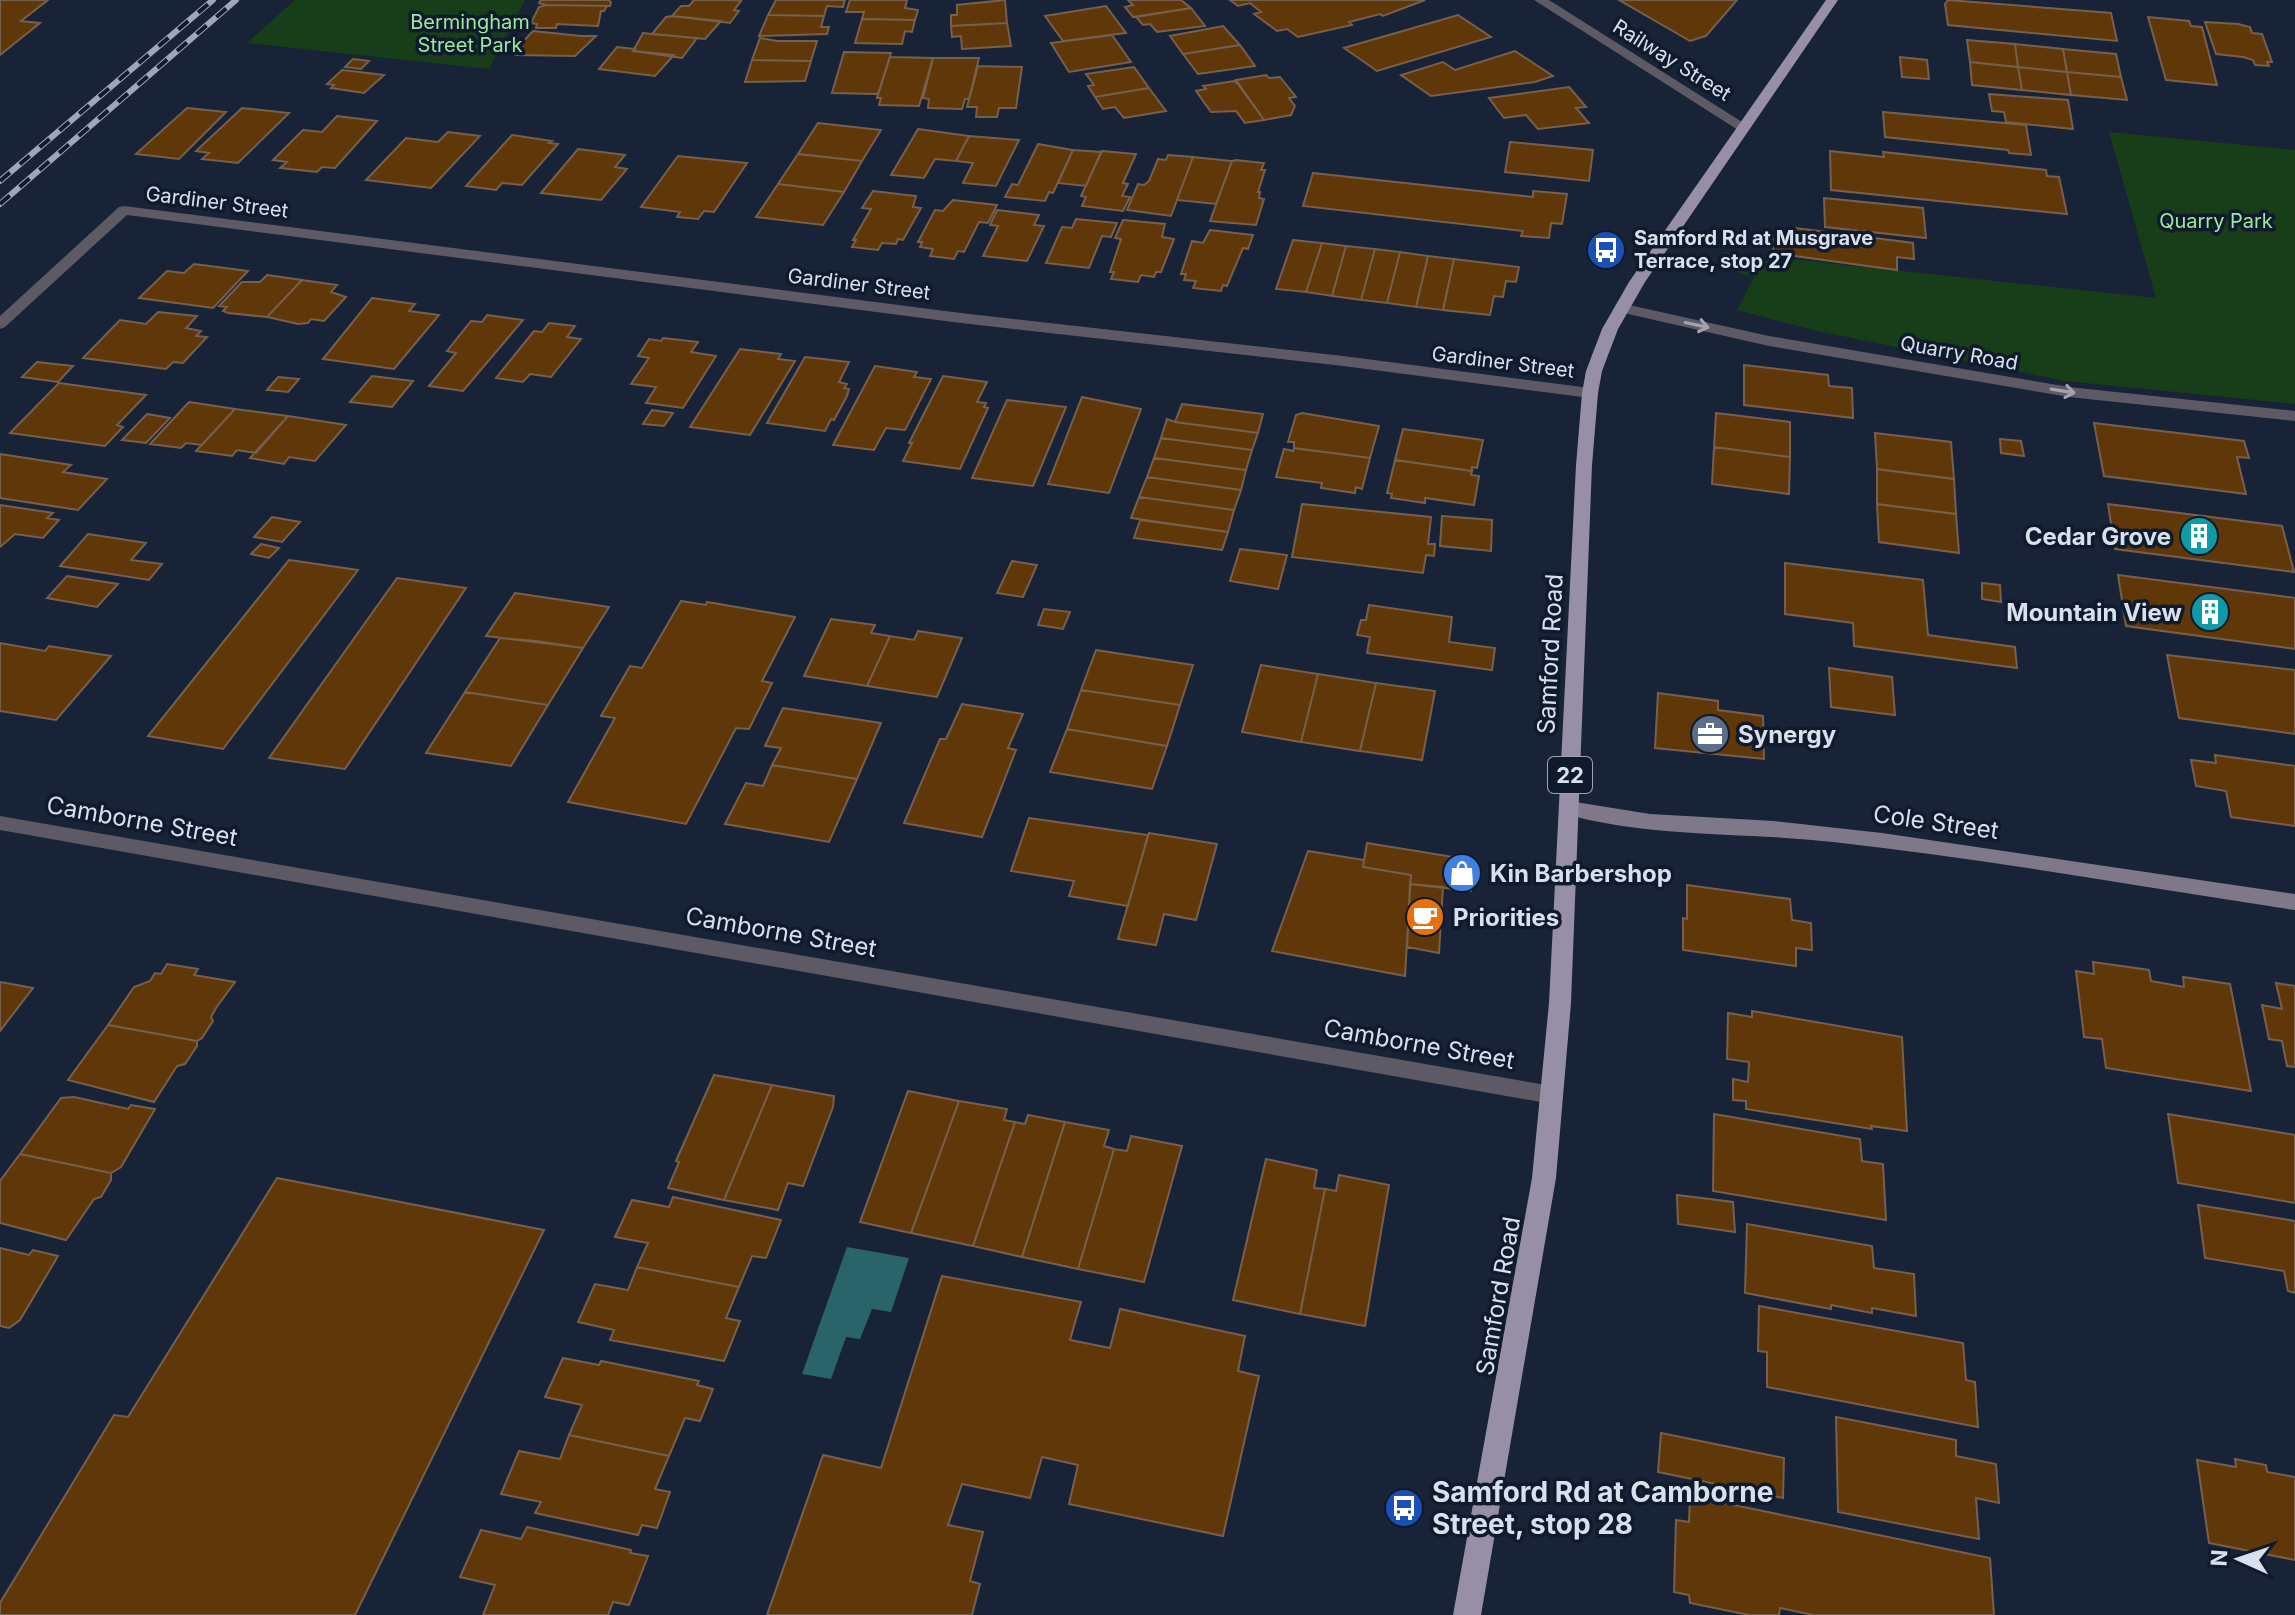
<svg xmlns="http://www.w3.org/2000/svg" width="2295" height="1615" font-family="Inter,sans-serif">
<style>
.green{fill:#183d19}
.water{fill:#29646a}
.building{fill:#603708;stroke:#76604d;stroke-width:2}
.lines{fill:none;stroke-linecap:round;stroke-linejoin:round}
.street{fill:#5d5965;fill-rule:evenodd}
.secondary{fill:#7e788a;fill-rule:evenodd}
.primary{fill:#978fa6;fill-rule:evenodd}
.rail-casing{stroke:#9ea7b7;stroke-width:6}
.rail{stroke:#0f1a2d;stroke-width:4;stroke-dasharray:13;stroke-linecap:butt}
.oneway{stroke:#a1a3b0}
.labels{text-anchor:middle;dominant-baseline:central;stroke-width:7;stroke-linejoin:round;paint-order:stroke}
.far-park-label{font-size:20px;fill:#9bea9b;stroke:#0f1a2d}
.far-street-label{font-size:20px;fill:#d8e0ee;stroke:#0f1a2d}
.far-poi-label{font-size:20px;font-weight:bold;fill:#d8e0ee;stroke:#0f1a2d;text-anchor:start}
.shield{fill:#0f1a2d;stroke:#9ca5b4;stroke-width:2}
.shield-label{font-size:22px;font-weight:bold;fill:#d8e0ee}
.poi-label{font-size:24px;font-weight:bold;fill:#d8e0ee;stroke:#0f1a2d;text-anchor:start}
.street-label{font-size:24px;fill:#d8e0ee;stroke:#0f1a2d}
.near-poi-label{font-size:28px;font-weight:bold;fill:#d8e0ee;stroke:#0f1a2d;text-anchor:start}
</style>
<rect width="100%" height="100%" fill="#182338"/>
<path class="green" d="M295,0H525L489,69L247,43Z
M2109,132L2295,150V404L2065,381L1817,331L1737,310L1754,277L1726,269L1719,260L1724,252L2156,298Z"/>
<path class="water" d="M847,1247L909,1258L891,1312L872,1309L860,1339L846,1337L831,1379L802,1374Z"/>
<path class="building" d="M0,0H48L21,21L40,23L0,55Z
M541,0H608L611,2L610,6L546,5L539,3Z
M694,0H737L741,1L734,10L739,11L730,23L672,16L681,6H689Z
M776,0H845L843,7L827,6L824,16L768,15Z
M850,0H907L905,8L918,10L915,20L862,19L864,12H846Z
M1005,0L1007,23L951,26V15H957V5Z
M1128,0H1181L1191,8L1133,17L1125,7L1133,5Z
M1230,0H1425L1383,16L1380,14L1349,22L1352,25L1298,37L1287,29L1277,31L1254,14L1261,12L1250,3L1238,6Z
M1619,0H1737L1706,36L1690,41Z
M1948,0L2111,13L2117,41L1948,25L1945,4Z
M546,5L607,6L604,11H601L598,26L557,24L556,28H536L537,24L531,23L539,7Z
M1106,6L1126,33L1063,41L1045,16Z
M1191,8L1205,26L1157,32L1150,24L1143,25L1136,17Z
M768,15L824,16L821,27H829L827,34L759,36Z
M1458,15L1491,37L1377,71L1344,48Z
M666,17L672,16L721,21L705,39L652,34Z
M2148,17L2189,21L2191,26L2202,27L2217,85L2166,80Z
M862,19L915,20L912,32L905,31L902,44L855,43Z
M2205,22L2238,24L2250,27L2252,33L2262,34L2272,62H2267L2269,66L2255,65L2253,60L2243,57L2216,54Z
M1007,23L1011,46L962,49L961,36L952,37L951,26Z
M1223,26L1240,45L1183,54L1170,36Z
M533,31L581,36H596L575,56L516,55L520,51L515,50Z
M643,33L652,34L697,38L682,58L633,51Z
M1112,35L1131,62L1069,72L1051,43Z
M760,38L777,41H817L811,61L752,60Z
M1967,40L2015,44L2018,67L1970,62Z
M2015,44L2063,49L2067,72L2018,67Z
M1240,45L1255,66L1198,74L1183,54Z
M617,47L635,49L633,51L674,55L655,76L599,69Z
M2063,49L2116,54L2121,77L2067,72Z
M1515,51L1553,76L1535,82L1431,96L1401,75L1443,62L1455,70Z
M844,52L891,53L878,94L832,93Z
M890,57L933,58L919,106L879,105L881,98H877Z
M1900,57L1927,60L1929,79L1902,77Z
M933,58H979L969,99H965L962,109L928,108L929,99L923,98Z
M353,59L369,61L361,69L345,67Z
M752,60L811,61L805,81L745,82Z
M1970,62L2018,67L2022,90L1972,85Z
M978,66L1022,67L1016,108H999L997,117H976L977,107H967Z
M1134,67L1149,88L1095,97L1088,86L1094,85L1086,74Z
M2018,67L2067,72L2071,95L2022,90Z
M342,70L351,71L384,75L364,93L331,88L334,85L327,84Z
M2067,72L2121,77L2127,100L2071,95Z
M1266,75L1269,78L1280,77L1296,97L1289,98L1295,106L1291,115L1264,120L1236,80Z
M1234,81L1238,84L1264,120L1245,123L1236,111L1211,112L1196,91L1206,89L1203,86Z
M1569,87L1586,107L1576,108L1589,123L1538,129L1526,115L1504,118L1489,98Z
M1149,88L1166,111L1124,118L1115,107L1103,109L1095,97Z
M1989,94L2068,100L2073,129L2006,122L2004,112L1992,111Z
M187,108L226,112L179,159L136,154Z
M242,108L289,113L238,163L202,159L209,153L196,151Z
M1883,112L2026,125L2031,155L2009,153L2008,150L1885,137Z
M337,116L377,121L335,168L322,167L317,172L280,168L287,162L273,160L303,130L322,132Z
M818,123L881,130L862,161L798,154Z
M918,129L969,136L956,161L935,159L924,178L891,175Z
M448,132L480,136L431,188L366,180L406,138L438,142Z
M512,135L552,141L549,143L558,144L522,185L502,183L496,190L466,186Z
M969,136L1019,140L996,186L963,183L973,163L956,161Z
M1510,142L1593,150L1589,181L1505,172Z
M1038,144L1073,150L1053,193L1049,192L1045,201L1005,197L1012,184L1018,185Z
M578,149L625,155L615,167L627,169L601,200L541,193Z
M1073,150L1101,152L1086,186L1058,183Z
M1102,151L1136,154L1123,183L1128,184L1122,196L1130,197L1123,211L1082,206L1086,197L1081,196Z
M1830,151L1884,157L1883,152L2046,170L2047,176L2059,177L2067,214L1831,190Z
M798,154L862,161L844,192L778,184Z
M1168,155L1193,157L1171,216L1127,210L1138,184L1144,185L1149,181L1158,159L1166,160Z
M678,156L747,163L714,212L704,211L698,219L677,217L680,212L641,207Z
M1193,157L1232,161L1216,204L1177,200Z
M1236,160L1264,163L1261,170H1265L1258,192H1260L1259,198L1264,199L1256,225L1210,221L1232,161Z
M1313,173L1533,197V191L1567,194L1562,224L1551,223L1549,238L1521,236L1523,231L1303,206Z
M778,184L844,192L823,225L756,217Z
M873,191L916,196L913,207L921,208L903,240L898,239L896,244L882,243L878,250L852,247L856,240H853L871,209L862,208Z
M1824,198L1923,208L1926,238L1825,227Z
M953,200L997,205L988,223L979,222L964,252L958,251L954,259L930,256L933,249L920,247L922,242H918L935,210L943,211Z
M997,210L1039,215L1034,225L1044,226L1027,261L983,256L998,226L990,225Z
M1076,219L1117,223L1111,237L1102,236L1089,268L1046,263L1062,227L1072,228Z
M1123,220L1165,224L1162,237L1174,239L1161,272H1156L1154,277L1141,275L1138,282L1111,279L1114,272H1110L1121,239L1115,238Z
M1795,228L1913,243L1914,259L1897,257V270L1773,253L1774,236L1795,239Z
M1210,230L1253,235L1248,249L1243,248L1227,286L1223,285L1221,291L1193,288L1196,281L1184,280L1186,274H1181L1192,241L1203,243Z
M1293,240L1322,243L1306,292L1276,289Z
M1322,243L1346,246L1332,296L1306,292Z
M1346,246L1375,249L1361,300L1332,296Z
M1375,249L1400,252L1387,303L1361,300Z
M1400,252L1428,256L1416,307L1387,303Z
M1428,256L1454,259L1443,310L1416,307Z
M1454,259L1519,267L1516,282L1506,281L1503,297L1494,296L1490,315L1443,310Z
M194,264L248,271L213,308L139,298L167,271L184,273Z
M267,275L302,280L267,317L228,313L223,311L227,307L219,306L242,282H260Z
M302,280L337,285L331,292L346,297L324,321L311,319L308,323L298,324L267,317Z
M372,298L415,304L409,311L439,315L394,369L323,359Z
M158,312L197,316L186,328L201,331L196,336L207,337L183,363L173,362L166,369L83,358L120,320L146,324Z
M487,315L523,320L463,391L429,386L456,353L447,351L471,321L482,322Z
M549,323L575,326L567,337L581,339L551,377L530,374L523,382L496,378L534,331L542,332Z
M663,338L698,342L691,352L716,356L683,408L646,403L656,387L631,384L649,358L638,356L649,339L661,341Z
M740,349L781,354L778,359L795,361L750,435L690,427Z
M805,357L849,362L839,382L847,384L844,388L849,389L847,396L834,420L831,419L825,431L767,423Z
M37,362L73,366L58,382L22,377Z
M1744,365L1828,375L1829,386L1852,388L1853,418L1744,405Z
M875,366L917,372L914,377L931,379L905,430L886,428L874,450L833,445Z
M372,376L413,381L392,407L350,402Z
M943,376L987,382L977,402L986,403L984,407L988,408L960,469L903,461L912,443H909Z
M278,377L299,379L288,392L267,390Z
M59,383L146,395L117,425L123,427L105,446L10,433Z
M1082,397L1141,409L1109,493L1048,484Z
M1007,400L1066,407L1033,486L972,478Z
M189,402L235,409L202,445L186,443L181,448L150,444Z
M1182,404L1263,414L1258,433L1175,422Z
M235,409L288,416L256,453L237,450L232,456L196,451Z
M652,410L673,413L664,426L643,424Z
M1302,413L1379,426L1370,458L1294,448V442H1288L1296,415Z
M1716,413L1790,422V457L1714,447Z
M147,414L170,418L146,443L122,440Z
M288,416L346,425L315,461L289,457L284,464L250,458Z
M1167,419L1175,422L1258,433L1252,450L1161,438Z
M2094,423L2244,441L2249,458L2237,457L2246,494L2104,476Z
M1403,429L1483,440L1477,468L1472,467V471L1395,460Z
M1875,433L1951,442L1954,479L1877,469Z
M1161,438L1252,450L1246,470L1154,458Z
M2000,439L2021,441L2024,456L2001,453Z
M1714,447L1790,457L1789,494L1712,484Z
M1294,448L1370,458L1362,489L1356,487L1355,493L1321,488L1322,483L1276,477L1284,449L1293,451Z
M0,454L71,465L63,472L107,479L78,510L0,498Z
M1154,458L1246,470L1241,490L1147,477Z
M1395,460L1472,471L1471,475L1479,476L1474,505L1425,498V503L1391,498L1392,494L1387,493Z
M1877,469L1954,479L1956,514L1877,504Z
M1147,477L1241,490L1234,510L1139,497Z
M1139,497L1234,510L1228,532L1131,518Z
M1302,504L1431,517L1428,544H1435L1434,556L1426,555L1423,573L1292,557Z
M1877,504L1956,514L1959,553L1879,542Z
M2108,504L2282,526L2294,572L2115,549Z
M0,505L53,513L47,518L59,520L43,538L15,534L0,547Z
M1442,516L1492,520L1491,551L1440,546Z
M272,517L300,522L282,542L254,537Z
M1140,520L1228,532L1222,550L1134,538Z
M88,534L146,543L131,560L162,564L149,580L60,566Z
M261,544L279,548L269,558L251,554Z
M1240,549L1287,555L1278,589L1230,581Z
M289,560L358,570L223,749L148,736Z
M1012,561L1037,565L1023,597L997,593Z
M1785,563L1923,580L1928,635L2015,647L2017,668L1854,646L1853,623L1785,614Z
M2118,575L2295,598V649L2126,626Z
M67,576L118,584L97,607L47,598Z
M397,578L466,588L345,769L269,758Z
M1982,583L2000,585L2001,602L1982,599Z
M515,593L609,607L583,648L486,636Z
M681,601L706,605L707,602L795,617L762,681L772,683L749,729L736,728L686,824L568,802L615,718L601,716L630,666L642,668Z
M1369,605L1452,617L1449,642L1495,648L1492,670L1367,653L1370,637L1357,635L1361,620H1366Z
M1044,609L1070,612L1063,629L1038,625Z
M831,619L875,625L871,633L890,636L867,686L804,676Z
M918,631L962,638L937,697L867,686L890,636L914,640Z
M500,638L536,641L583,648L548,705L465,692Z
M0,643L45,651L49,646L111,656L56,720L0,711Z
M1096,650L1193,665L1180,705L1081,690Z
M2167,655L2295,670V734L2179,718Z
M1261,665L1318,674L1301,742L1242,732Z
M1829,668L1892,677L1895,715L1831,707Z
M1318,674L1376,683L1360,751L1301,742Z
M1376,683L1435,691L1422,760L1360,751Z
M1081,690L1180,705L1167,746L1067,729Z
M465,692L548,705L511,766L426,753Z
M1658,693L1718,701V710L1763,716L1764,759L1655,748Z
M962,704L1023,714L1008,748L1016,750L982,837L904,823L940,739H946Z
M783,708L881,723L857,779L772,765L781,748L765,746Z
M1067,729L1167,746L1152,789L1050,772Z
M2215,755L2295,766V826L2231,817L2226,791L2196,786L2191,760L2216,763Z
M772,765L857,779L829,842L725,824L746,783L763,786Z
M1029,818L1148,835L1128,906L1069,896L1074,881L1011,871Z
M1149,833L1217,844L1196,920L1164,914L1156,945L1118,939Z
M1367,843L1472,860L1471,891L1410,884L1411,875L1363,867Z
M1308,851L1364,860L1363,867L1411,875L1405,976L1272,951Z
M1410,884L1443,887L1439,953L1407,947Z
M1687,885L1790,899L1792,920L1811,923L1812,950L1796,948V966L1683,950V918L1687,919Z
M2093,962L2149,970L2151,981L2184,987L2183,977L2230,984L2251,1091L2106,1068L2102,1039L2084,1037L2076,971L2094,974Z
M167,964L198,969L194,975L235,982L216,1008L211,1017L213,1021L202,1038L197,1041L108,1025L134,987L150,981L155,973L161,974Z
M0,982L33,988L0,1031Z
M2276,983L2295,986V1067L2287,1066L2282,1041L2269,1039L2262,1005L2282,1009Z
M1752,1011L1902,1037L1907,1131L1871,1126L1872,1129L1746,1109V1101L1733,1100V1079L1748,1082L1749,1062L1727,1059L1728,1013L1752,1017Z
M108,1025L197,1041V1046L185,1064L177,1066L154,1102L68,1080Z
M714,1075L772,1085L724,1200L668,1188L679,1162L676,1161Z
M772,1085L834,1096L833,1107L803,1186L788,1183L778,1210L724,1200Z
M908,1091L959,1101L911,1233L860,1222Z
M74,1097L128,1109L131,1105L155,1109L121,1167L111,1173L20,1154L61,1098Z
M959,1101L1007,1109L1004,1120L1015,1122L973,1246L911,1233Z
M1714,1114L1860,1139L1862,1161L1883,1164L1886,1220L1713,1191Z
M2168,1114L2295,1135V1203L2178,1183Z
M1028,1115L1065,1122L1022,1257L973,1246L1015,1122L1025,1124Z
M1065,1122L1109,1130L1104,1146L1114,1149L1078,1269L1022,1257Z
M1131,1136L1182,1146L1144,1282L1078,1269L1114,1149L1127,1151Z
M20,1154L111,1173V1180L101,1197L94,1199L66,1240L0,1223V1181Z
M1266,1159L1317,1170L1314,1188L1325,1189L1300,1314L1233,1300Z
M1339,1175L1389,1185L1365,1326L1300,1314L1325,1189L1336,1191Z
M277,1178L544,1230L355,1615H0V1603L114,1415L128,1417Z
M1677,1195L1733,1202L1735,1232L1678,1224Z
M673,1197L781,1220L766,1258L752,1256L739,1287L637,1267L648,1243L615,1237L632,1200L669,1207Z
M2198,1205L2295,1221V1293L2288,1291L2284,1271L2205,1258Z
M1747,1224L1872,1246L1874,1268L1914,1274L1916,1316L1872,1308V1313L1831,1305V1309L1745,1293Z
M0,1248L29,1255L33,1250L58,1256L20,1320L9,1328L0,1326Z
M637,1267L739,1287L726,1318L740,1321L724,1361L610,1340L614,1330L578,1322L595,1284L628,1290Z
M942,1276L1081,1302L1070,1340L1110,1348L1120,1309L1245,1336L1238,1371L1259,1376L1223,1536L1069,1504L1078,1465L1042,1457L1030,1498L962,1484L948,1525L983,1532L970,1581L980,1584L972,1615H767L823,1455L881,1468Z
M1759,1306L1963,1343L1966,1380L1975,1382L1978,1427L1767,1387V1352L1758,1351Z
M563,1358L599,1365L601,1361L699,1381L697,1385L713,1389L700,1421L685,1418L669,1456L569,1435L582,1405L545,1397Z
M1836,1417L1956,1440V1456L1996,1464L1999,1503L1976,1498L1979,1539L1838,1512Z
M1661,1433L1784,1458L1783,1498L1658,1472Z
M569,1435L669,1456L655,1489L670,1492L657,1528L642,1525L638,1535L535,1513L541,1502L501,1494L519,1451L560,1459Z
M2235,1459L2266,1465L2267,1472L2295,1477V1560L2209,1543L2197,1460L2236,1467Z
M1690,1496L1990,1558L1994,1615H1813L1780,1608L1779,1615H1749L1690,1603L1689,1595L1674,1592L1676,1520L1689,1522Z
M527,1527L631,1550L630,1553L648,1556L629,1605L613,1602L608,1615H483L495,1585L460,1577L481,1530L521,1539Z"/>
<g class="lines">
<path class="street" d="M1534,0H1549L1750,127L1738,130Z
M124,206L961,313L1343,356L1590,388L1598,393L1590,398L1343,366L961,323L127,215L5,327L0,329V316L119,207Z
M1620,303L1769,336L2069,387L2295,411V421L2069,397L1769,346L1615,311V305Z
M0,816L1552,1086L1560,1088L1563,1095L1560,1102L1552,1104L0,830Z"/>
<path class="secondary" d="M1569,801L1650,814L1774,821L1882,833L2295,894V910C2141,887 1987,859 1833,842C1746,832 1646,838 1562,813L1559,808L1562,803Z"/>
<path class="primary" d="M1826,0H1838L1645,282L1618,329L1602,371L1598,393L1592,465L1571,1003L1556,1178L1481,1615H1453L1532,1178L1549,1003L1576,465L1582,393L1586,371L1602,329L1629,282Z"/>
<defs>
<path id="rail" d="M0,181L213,0
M0,204L236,0"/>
</defs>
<use href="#rail" class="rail-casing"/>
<use href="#rail" class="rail"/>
</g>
<defs><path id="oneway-shaft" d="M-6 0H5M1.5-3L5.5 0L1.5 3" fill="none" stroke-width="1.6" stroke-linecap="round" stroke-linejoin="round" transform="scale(2)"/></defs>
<g class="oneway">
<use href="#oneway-shaft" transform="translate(1697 325) rotate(12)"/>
<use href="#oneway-shaft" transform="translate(2063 391) rotate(9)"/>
</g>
<defs>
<symbol id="bus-disc" viewBox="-11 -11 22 22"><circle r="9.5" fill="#1a4fb4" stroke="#0f1a2d"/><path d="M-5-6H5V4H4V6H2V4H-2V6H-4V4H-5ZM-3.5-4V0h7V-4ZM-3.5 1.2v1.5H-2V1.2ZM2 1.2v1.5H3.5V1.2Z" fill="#fff"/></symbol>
<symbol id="building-disc" viewBox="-11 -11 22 22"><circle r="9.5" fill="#0f9aa8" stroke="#0f1a2d"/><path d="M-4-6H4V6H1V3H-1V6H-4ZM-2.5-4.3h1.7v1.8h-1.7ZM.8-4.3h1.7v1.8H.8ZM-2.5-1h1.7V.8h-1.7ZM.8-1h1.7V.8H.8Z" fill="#fff"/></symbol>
<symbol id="office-disc" viewBox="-11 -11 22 22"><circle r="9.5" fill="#5c6f8a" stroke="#0f1a2d"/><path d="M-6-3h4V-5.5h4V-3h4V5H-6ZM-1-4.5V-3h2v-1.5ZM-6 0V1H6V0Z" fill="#fff"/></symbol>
<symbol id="shop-disc" viewBox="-11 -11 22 22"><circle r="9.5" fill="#3f7fe0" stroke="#0f1a2d"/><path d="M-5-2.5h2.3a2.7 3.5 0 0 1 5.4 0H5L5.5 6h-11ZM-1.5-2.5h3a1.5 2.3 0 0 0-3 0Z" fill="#fff"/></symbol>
<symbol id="cafe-disc" viewBox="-11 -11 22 22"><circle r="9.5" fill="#e8710a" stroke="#0f1a2d"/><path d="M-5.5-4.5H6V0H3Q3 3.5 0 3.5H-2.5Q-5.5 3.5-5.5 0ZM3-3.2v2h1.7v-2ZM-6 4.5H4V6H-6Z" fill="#fff"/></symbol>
</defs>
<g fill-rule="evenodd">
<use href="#bus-disc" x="1584" y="228" width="44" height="44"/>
<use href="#building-disc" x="2177" y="514" width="44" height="44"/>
<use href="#building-disc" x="2188" y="590" width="44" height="44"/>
<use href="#office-disc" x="1688" y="712" width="44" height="44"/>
<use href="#shop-disc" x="1440" y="851" width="44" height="44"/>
<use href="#cafe-disc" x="1403" y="895" width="44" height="44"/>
<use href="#bus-disc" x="1382" y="1486" width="44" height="44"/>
</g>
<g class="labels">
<g class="far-park-label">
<text x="470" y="22">Bermingham<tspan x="470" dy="23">Street Park</tspan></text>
<text x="2216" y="221">Quarry Park</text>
</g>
<g class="far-street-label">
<text transform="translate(1672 60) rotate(32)">Railway Street</text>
<text transform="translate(217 202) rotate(7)">Gardiner Street</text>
<text transform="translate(859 284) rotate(7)">Gardiner Street</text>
<text transform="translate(1959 353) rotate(10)">Quarry Road</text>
<text transform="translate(1503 362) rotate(7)">Gardiner Street</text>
</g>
<g class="far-poi-label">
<text x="1634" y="238">Samford Rd at Musgrave<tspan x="1634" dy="23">Terrace, stop 27</tspan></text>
</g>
<rect class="shield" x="1548" y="757" width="44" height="36" rx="6"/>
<g class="shield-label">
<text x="1570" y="775">22</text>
</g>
<g class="poi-label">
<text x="2171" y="536" text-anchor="end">Cedar Grove</text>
<text x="2182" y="612" text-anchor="end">Mountain View</text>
<text x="1738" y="734">Synergy</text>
<text x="1490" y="873">Kin Barbershop</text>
<text x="1453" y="917">Priorities</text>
</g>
<g class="street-label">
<text transform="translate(1550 654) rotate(-87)">Samford Road</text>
<text transform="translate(142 821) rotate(10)">Camborne Street</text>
<text transform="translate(1936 822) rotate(8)">Cole Street</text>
<text transform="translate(781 932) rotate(10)">Camborne Street</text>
<text transform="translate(1419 1044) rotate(10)">Camborne Street</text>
<text transform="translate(1498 1296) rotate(-80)">Samford Road</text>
</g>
<g class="near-poi-label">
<text x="1432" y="1492">Samford Rd at Camborne<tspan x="1432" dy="32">Street, stop 28</tspan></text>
</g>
</g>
<g transform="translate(2239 1559) rotate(273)" stroke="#0f1a2d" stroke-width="6" paint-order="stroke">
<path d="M0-6L14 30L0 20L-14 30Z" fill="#d8e0ee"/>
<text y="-12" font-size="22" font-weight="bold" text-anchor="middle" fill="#d8e0ee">N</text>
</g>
</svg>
